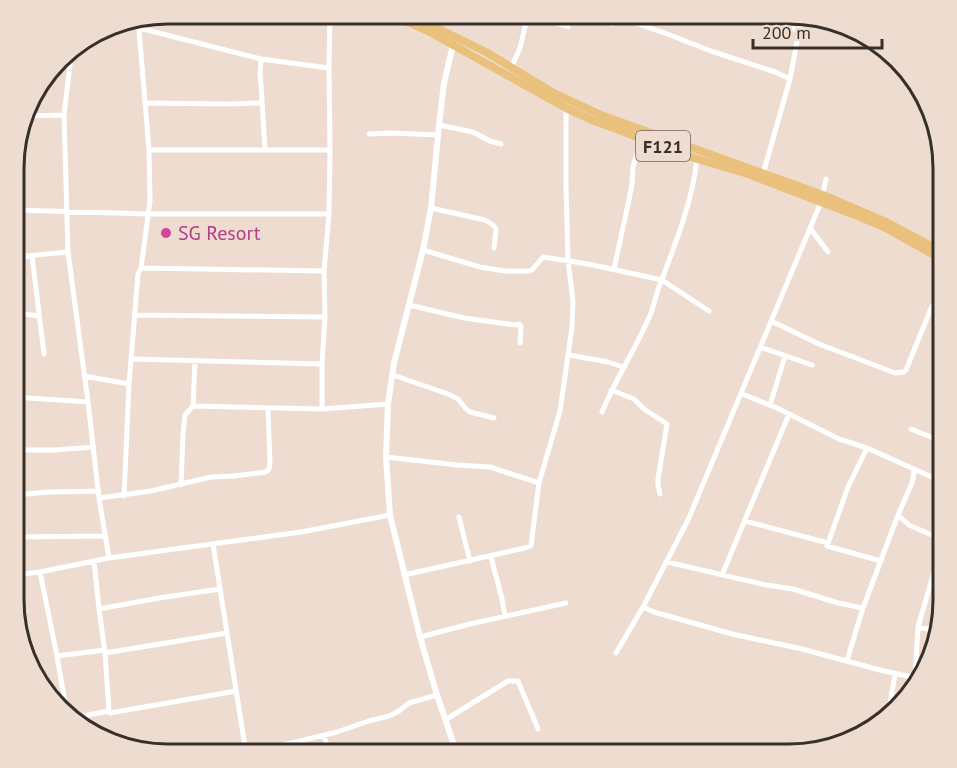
<svg xmlns="http://www.w3.org/2000/svg" width="957" height="768" font-family="'PT Sans',sans-serif">
<style>
.lines{fill:none;stroke-linecap:round;stroke-linejoin:round}
.minor{stroke:#fff;stroke-width:5}
.tertiary{stroke:#fff;stroke-width:6}
.primary{stroke:#eac17c;stroke-width:8}
.hotel-dot{fill:#d1479c;stroke:#eddccf;stroke-width:2}
.labels{text-anchor:middle;dominant-baseline:central;stroke-width:4.5;stroke-linejoin:round;paint-order:stroke}
.shield{fill:#eddccf;stroke:#6d635c;stroke-width:1.5}
.shield-label{font-size:18px;font-weight:bold;fill:#362f2a}
.hotel-label{font-size:20px;fill:#b23c85;stroke:#eddccf;text-anchor:start}
.rim{fill:none;stroke:#362f2a;stroke-width:3}
</style>
<rect width="100%" height="100%" fill="#eddccf"/>
<g class="lines">
<path class="minor" d="M537,14L550,21L568,27
M742,17L799,30
M430,24L432,14
M612,24L618,19H624L670,35L711,51L775,72L790,79
M139,28L261,59L329,68
M72,48L64,115L68,252L88,402L99,498L109,558
M59,60H70
M511,68L520,48L528,14
M262,100L265,150
M145,103L229,104L259,103L261,102L262,98L260,74L261,59
M26,116L64,115
M439,125L473,132L490,141L501,144
M369,134L389,133L438,135
M149,150H330
M763,174L790,79L802,15
M431,208L485,220L493,225L496,229L494,248
M15,210L149,214H329
M19,210V135
M810,228L828,252
M423,250L480,267L505,271H529L532,270L543,257L588,264L662,280L709,311
M32,256L44,354
M15,257L68,252
M141,268L324,271
M614,269L629,200L632,183L633,166L642,139
M409,305L464,318L516,325L519,324L521,326L520,343
M15,313L39,316
M134,315L325,317
M771,321L819,344L895,373L904,372L906,370L932,306L942,303L943,301
M760,347L812,365
M569,355L608,362L623,367
M132,359L322,364
M393,375L448,394L458,399L466,409L470,412L494,418
M84,376L129,384
M611,390L634,399L644,409L667,424L658,479V485L660,494
M742,394L777,408L839,439L867,448L943,482
M14,397L88,402
M771,402L785,356
M193,406L322,409L388,404
M322,409V364L325,317L324,271L329,214L330,150L329,68L330,14
M602,412C616,378 637,347 651,313C654,305 656,295 659,287C675,245 692,203 697,159
M911,429L943,442
M867,448L848,487L827,546L881,561
M14,450H55L94,447
M386,457L457,465L490,467L539,483
M181,485L183,434L185,415L193,406L195,362
M14,495L50,492L99,491
M124,496L129,384L138,274L141,268L150,201L149,150L138,18
M99,498L151,491L211,477L234,476L266,472L269,469L270,463L268,409
M898,515L909,525L943,540
M459,517L470,561
M745,521L828,543
M14,537L106,536
M213,544L246,753
M491,557L502,599L505,616
M94,561L99,609L105,653L109,711L110,713L236,691
M667,562L766,585L793,589L838,603L863,608
M40,572L57,656L67,715
M14,575L40,572L109,558L301,532L390,515
M404,575L525,548L531,546L539,483L560,411L572,327L573,302L568,260L566,186V108
M722,575L789,414
M643,607L654,612L732,634L802,649L880,670L920,679
M99,609L159,598L220,589
M918,627L938,631
M420,637L470,624L566,603
M105,653L227,633
M616,653L643,607L688,520L821,202L826,179
M57,656L105,650
M848,661V657L863,608L898,515L912,483L914,473L913,469
M915,678L918,627L943,541
M888,716L895,674
M72,718L109,711
M445,720L508,681H518L538,729
M324,736L330,754
M218,754L267,749L337,732L369,721L389,716L399,711L409,703L437,695"/>
<path class="tertiary" d="M453,45L444,83L439,125L431,208L423,250L394,363L388,404L386,457L390,515L420,637L437,695L457,754"/>
<path class="primary" d="M390,14L428,31L566,108L592,120L697,159L748,174L860,217L884,227L943,260
M408,14L486,52L552,92L601,115L823,195L886,222L943,252"/>
</g>
<circle class="hotel-dot" cx="166" cy="233" r="6"/>
<g class="labels">
<rect class="shield" x="636" y="131" width="54" height="30" rx="4.5"/>
<g class="shield-label">
<text x="663" y="146">F121</text>
</g>
<g class="hotel-label">
<text x="178" y="233">SG Resort</text>
</g>
</g>
<path d="M0 0H957V768H0ZM168 24H789A144 144 0 0 1 933 168V600A144 144 0 0 1 789 744H168A144 144 0 0 1 24 600V168A144 144 0 0 1 168 24Z" fill="#eddccf" fill-rule="evenodd"/>
<path class="rim" d="M168 24H789A144 144 0 0 1 933 168V600A144 144 0 0 1 789 744H168A144 144 0 0 1 24 600V168A144 144 0 0 1 168 24Z"/>
<path d="M753 39v9h129v-9" fill="none" stroke="#362f2a" stroke-width="3"/>
<text x="762" y="39" font-size="18" fill="#362f2a" stroke="#eddccf" stroke-width="4.5" paint-order="stroke">200 m</text>
</svg>
